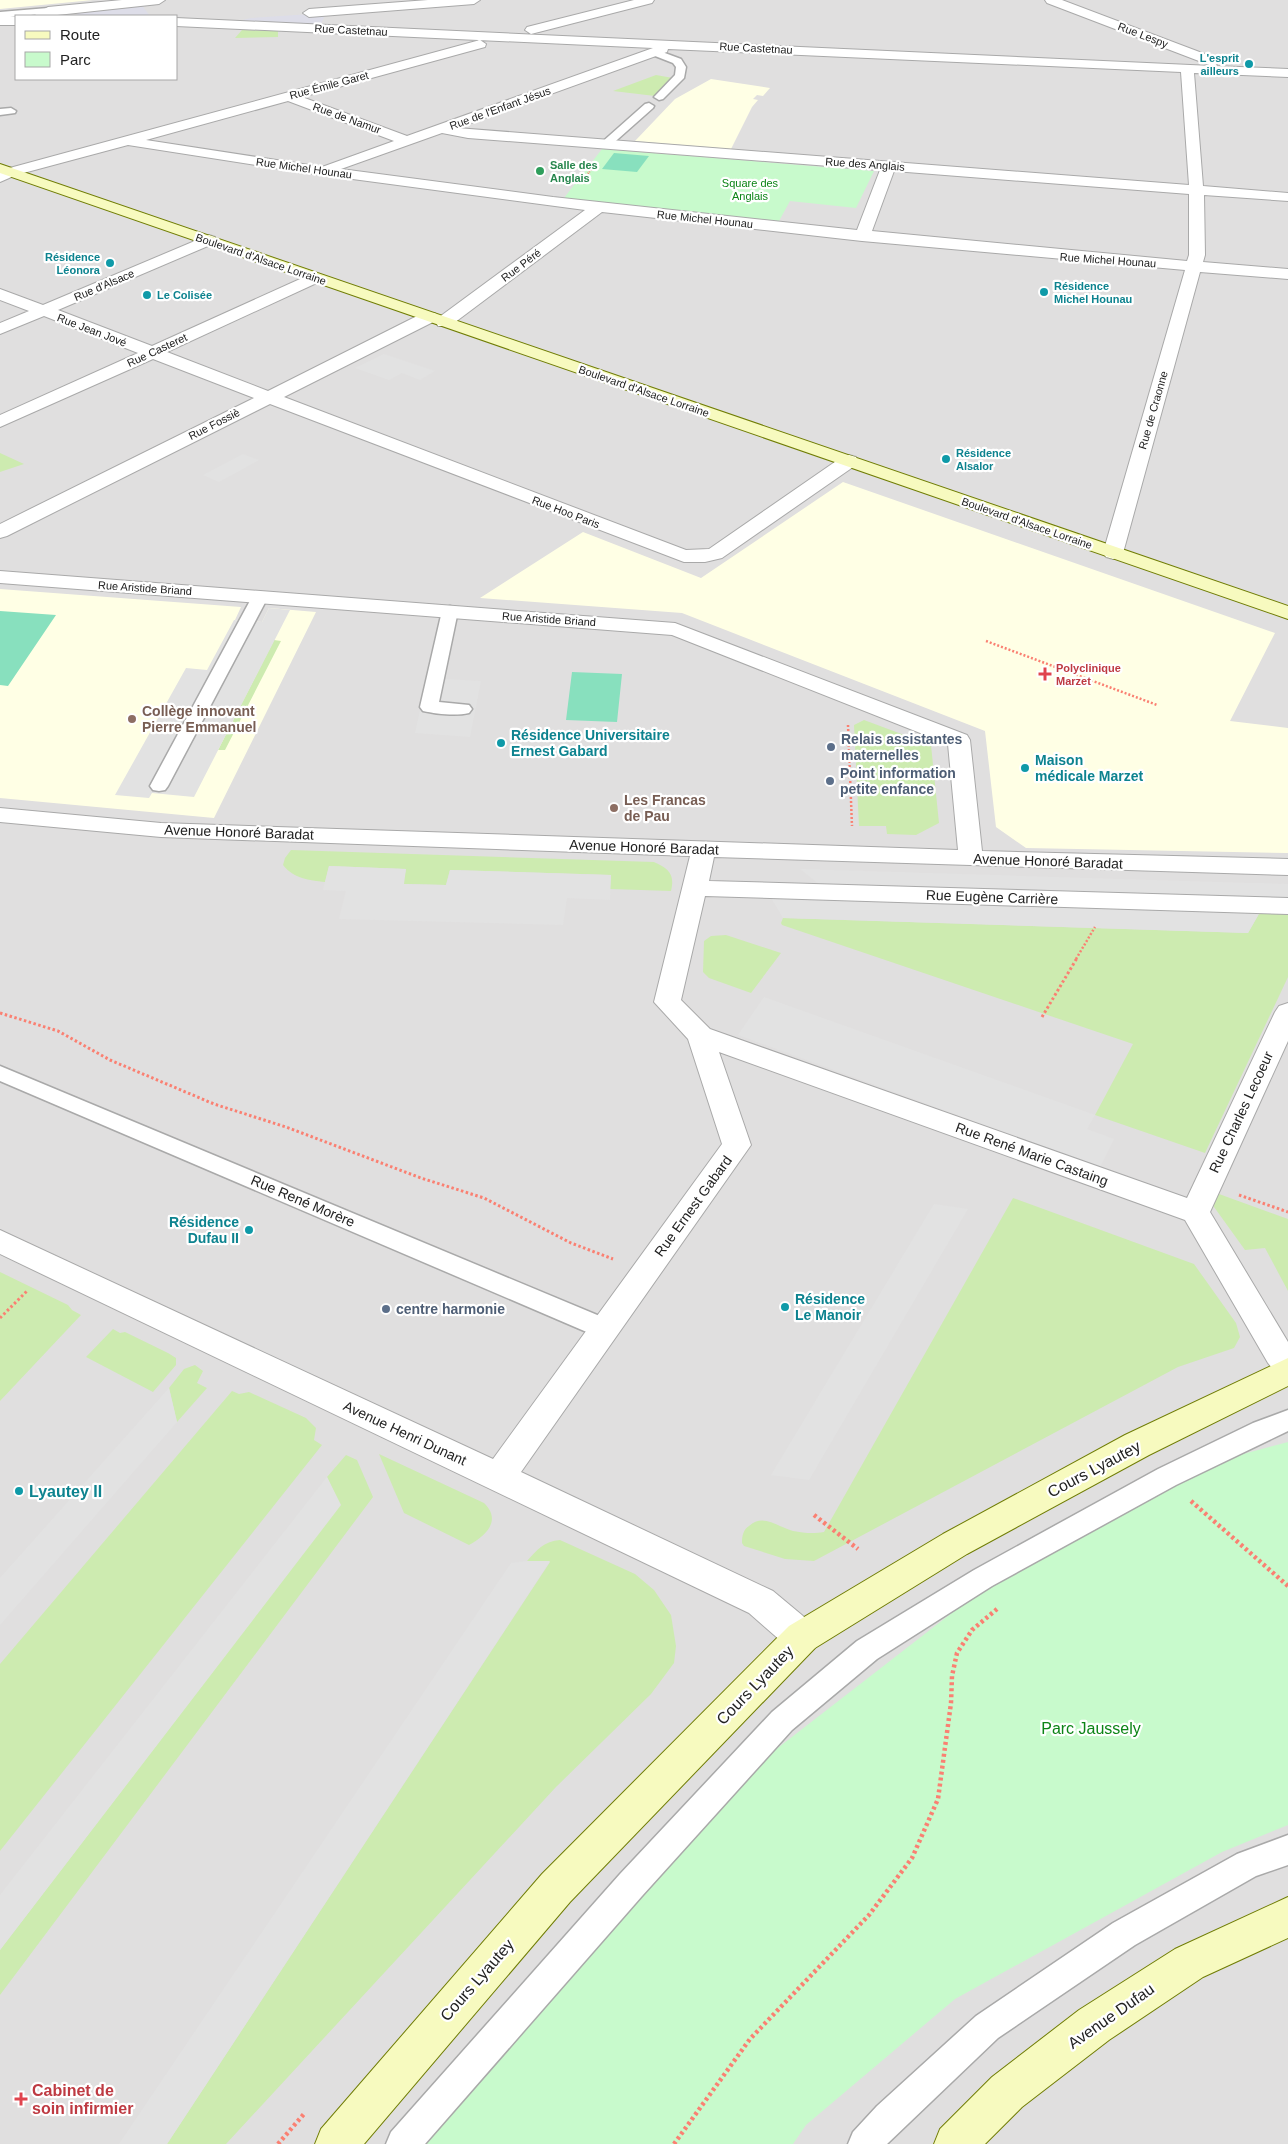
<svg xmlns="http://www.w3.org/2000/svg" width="1288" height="2144" font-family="Helvetica,sans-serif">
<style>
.residential{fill:#e0dfdf;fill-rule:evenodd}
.education{fill:#ffffe5}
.grass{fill:#cdebb0}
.park{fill:#c8facc}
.pitch{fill:#88e0be}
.parking{fill:#e2e2e2}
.plaza{fill:#dddde8}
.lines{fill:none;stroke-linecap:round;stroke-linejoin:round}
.lane-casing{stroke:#a9a9a9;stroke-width:3}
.street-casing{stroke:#a9a9a9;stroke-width:2}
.secondary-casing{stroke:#707d05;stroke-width:2}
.path-far3{stroke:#fa8072;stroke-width:2;stroke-dasharray:1 1;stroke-linecap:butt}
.path-far2{stroke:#fa8072;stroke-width:2.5;stroke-dasharray:2 2;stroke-linecap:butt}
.path-far1{stroke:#fa8072;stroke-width:3;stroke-dasharray:2.5 2.5;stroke-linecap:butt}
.path{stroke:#fa8072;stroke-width:4.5;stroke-dasharray:3 3;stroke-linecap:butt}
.lane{fill:#fff;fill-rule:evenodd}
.street{fill:#fff;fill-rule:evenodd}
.secondary{fill:#f7fabf;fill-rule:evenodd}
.culture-dot{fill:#0f9aa8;stroke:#fff;stroke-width:2}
.leisure-dot{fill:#2e9e5b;stroke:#fff;stroke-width:2}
.health-dot{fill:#e0444e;stroke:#fff;stroke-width:2}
.education-dot{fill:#8d6e63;stroke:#fff;stroke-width:2}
.service-dot{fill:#5c6f8a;stroke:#fff;stroke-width:2}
.labels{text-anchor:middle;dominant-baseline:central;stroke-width:4.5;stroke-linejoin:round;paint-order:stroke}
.far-street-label{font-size:11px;fill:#222;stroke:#fff}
.far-culture-label{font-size:11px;font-weight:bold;fill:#0d838f;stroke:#fff;text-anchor:start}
.far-leisure-label{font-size:11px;font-weight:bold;fill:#27864d;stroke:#fff;text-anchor:start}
.far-park-label{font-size:11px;fill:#0c8416;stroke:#fff}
.far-health-label{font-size:11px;font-weight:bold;fill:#be3a42;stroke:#fff;text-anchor:start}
.education-label{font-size:14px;font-weight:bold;fill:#785e54;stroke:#fff;text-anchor:start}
.culture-label{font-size:14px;font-weight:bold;fill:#0d838f;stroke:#fff;text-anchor:start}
.service-label{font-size:14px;font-weight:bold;fill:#4e5e75;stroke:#fff;text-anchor:start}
.street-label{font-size:14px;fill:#222;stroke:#fff}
.near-street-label{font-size:16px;fill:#222;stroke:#fff}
.near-culture-label{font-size:16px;font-weight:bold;fill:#0d838f;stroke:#fff;text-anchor:start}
.near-park-label{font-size:16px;fill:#0c8416;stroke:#fff}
.near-health-label{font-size:16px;font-weight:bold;fill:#be3a42;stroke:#fff;text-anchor:start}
</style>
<rect width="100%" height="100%" fill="#f2efe9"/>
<path class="residential" d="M0,0H1288V2144H0ZM16,16H176V79H16Z"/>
<path class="education" d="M0,0H93L0,9Z
M711,79L770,88L763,96L757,95L753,99L758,100L752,107L731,149L635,141L675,99Z
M843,482L1275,633L1230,721L1288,728V853L1026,848L996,827L985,731L682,613L480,598L583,532L701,578Z
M0,589L241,607L235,620L262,622L269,608L316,612L214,818L0,798Z"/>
<path class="grass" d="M242,30L278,31V37L235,38Z
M656,75L673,78L655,96L613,91Z
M0,453L24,464L0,472Z
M274,640L281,641L225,750H218Z
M864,720L931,745L939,823L916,835L887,834L886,826H859L854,725Z
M291,850L654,862C669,869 675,874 671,891L610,889L611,875L450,870L446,885L403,884L406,869L329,866L325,882C309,880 294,879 283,865L285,858Z
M1260,912L1288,913V977L1205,1153L1095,1115L1133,1044L782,925L781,923L783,918L1248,933Z
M726,935L781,953L751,993L709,978L703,972L704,941L711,936Z
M1219,1194L1288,1219V1291L1265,1248L1245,1250L1209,1200Z
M1013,1198L1194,1264L1236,1323L1240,1337L1234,1348L1178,1367L814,1561L785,1559L744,1546L742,1543C742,1536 743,1530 749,1526C763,1513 778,1527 793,1531C804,1533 813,1534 824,1532Z
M0,1272L68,1305L72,1310L81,1315L0,1401Z
M113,1329L120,1333L125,1332L168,1353L176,1358V1365L153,1392L86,1357Z
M195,1365L203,1371L197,1383L207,1388L177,1422L169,1388L184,1369Z
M232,1391L239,1394L249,1392L306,1418L316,1428L314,1440L322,1445L0,1851V1664Z
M379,1454L484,1503C502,1520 486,1536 469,1545L404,1513Z
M346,1455L357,1460L373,1497L0,1995V1950L340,1505L327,1477Z
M560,1540L635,1574L654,1590L671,1615L676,1646L674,1663L651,1694L556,1787L226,2144H167L550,1562L527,1561C537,1550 544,1541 560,1540Z"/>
<path class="park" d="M602,149L874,171L856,208L790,201L779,221L564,198Z
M1288,1442V1825L1222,1852L955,1999L806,2125L793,2144H422L506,2044L770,1754L975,1595L1217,1461Z"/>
<path class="pitch" d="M614,153L649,156L637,172L602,169Z
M0,611L56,615L8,686L0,685Z
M572,672L622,674L617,722L566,720Z"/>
<path class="parking" d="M384,354L435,371L420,380L402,373L389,380L355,368Z
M243,454L259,460L219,482L203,475Z
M269,608L290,610L194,797L152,793L149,798L115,795L186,668L207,670L234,620L262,622Z
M427,678L481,681L470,737L415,733Z
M329,866L406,869L404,884L446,885L450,870L611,875L610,900L567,898L563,925L339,919L346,891L323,890Z
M800,869L1288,884V900L820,885Z
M770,896L1260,912L1248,933L783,918Z
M764,997L1095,1115L1087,1129L1114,1139L1100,1167L738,1035Z
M934,1204L968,1209L809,1480L771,1475Z
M169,1388L177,1422L0,1625V1578Z
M327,1477L341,1505L0,1950V1895Z
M527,1561H550L167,2144H119L511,1563Z"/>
<path class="plaza" d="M141,4L150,16H76L78,13L89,11Z
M326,13L320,26L243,22V20L251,18Z"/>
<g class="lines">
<defs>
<path id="lane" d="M48,8L51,9V13L0,18V12Z
M654,49L681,59L686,67L684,78L663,99L659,100L654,97L675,75L676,67L673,63L650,54V50Z
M649,103L654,106L653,108L609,147H601L600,145L601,143L645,104Z
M11,108L16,111L15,113L0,115V109Z
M260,592L266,594L268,597L168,786L165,790L159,791L153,790L150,786L252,597L254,594Z
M450,606L456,608L458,611L439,702L469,705L472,709L469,713C456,716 436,714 423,711L420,707L442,611L444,608Z
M0,1066L614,1322L617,1329L614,1336L605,1338L596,1336L0,1081Z
M1288,1410V1431L1176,1485L992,1586L877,1659L792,1730L642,1896L425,2144H386L391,2132L620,1874L772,1712L857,1641L974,1570L1158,1469L1253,1423Z
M1288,1835V1865L1256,1876L1135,1945L998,2038L887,2144H848L853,2132L877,2106L976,2016L1113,1923L1237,1854Z"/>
<path id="street" d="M122,0H165L159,4L48,16H33L48,7Z
M428,0H480L474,4L309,17L303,13L309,9Z
M634,0H654L652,3L531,34L525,30L527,27Z
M1045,0H1062L1218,59L1220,62L1214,66L1288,69V77L1194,73L1203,186L1288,193V201L1204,195L1205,255L1203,262L1288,269V279L1200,272L1123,553L1120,557L1113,559L1106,557L1103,553L1185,270L862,241L602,212L450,326H438L436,322L438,318L585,210L300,172L128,145L16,175L0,182V172L6,169L480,40L486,44L485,47L302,97L407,136L653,48L176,26V18L1212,66L1047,3ZM668,49L1181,72L1189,185L457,128L667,52ZM288,101L394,141L322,167L146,140ZM442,133L468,138L880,170L857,230L553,197L341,169ZM894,171L1189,194V255L1187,261L872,231Z
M0,17H16V25H0Z
M209,235L215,237L217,240L215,243L58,310L152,346L309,275H321L323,278L321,281L167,352L268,391L423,313H435L437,317L435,321L284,397L686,550L709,549L842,457L849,455L856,457L858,461L856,465L722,558L705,562H684L270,404L7,536L0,538V524L254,398L153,359L0,427V415L138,353L44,316L0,334V323L29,311L0,300V289L43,305Z
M0,571L675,623L967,735L970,740L982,851L1288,859V875L714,857L709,881L1288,898V914L705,896L681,1000L710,1029L1187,1198L1275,1012L1279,1006L1288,1003V1041L1210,1212L1288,1342V1378L1277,1374L1268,1363L1185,1220L719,1052L751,1145L521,1472L773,1591L815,1626L820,1637L815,1648L802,1653L789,1648L749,1613L0,1254V1230L493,1459L722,1144L688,1039L654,1002L690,856L161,837L0,822V808L161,823L958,850L948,744L672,635L0,583Z"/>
<path id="secondary" d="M0,164L1288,606V619L0,173Z
M1288,1358V1386L1149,1455L967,1554L815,1648L570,1902L364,2144H315L321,2129L542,1874L789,1626L943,1534L1125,1435Z
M1288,1897V1938L1203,1977L1109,2040L1022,2107L985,2144H934L940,2129L992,2077L1079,2010L1175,1949Z"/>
</defs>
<use href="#lane" class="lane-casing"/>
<use href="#street" class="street-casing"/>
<use href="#secondary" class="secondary-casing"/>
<path class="path-far3" d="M583,180L593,167"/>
<path class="path-far2" d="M986,641L1157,705
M848,725L852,826
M1076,959L1095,927"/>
<path class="path-far1" d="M0,1013L58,1031L110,1060L214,1104L286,1127L421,1178L484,1198L571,1243L613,1259
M1042,1017L1077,958
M1239,1195L1288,1212
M0,1318L28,1290"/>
<path class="path" d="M1191,1501L1288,1586
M814,1515L858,1549
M278,2144L304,2114
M674,2144L750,2039L869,1915L912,1858L938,1799L951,1703L952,1676L957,1653L972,1630L997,1609"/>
<use href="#lane" class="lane"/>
<use href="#street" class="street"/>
<use href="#secondary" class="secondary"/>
</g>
<g class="culture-dot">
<circle cx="1249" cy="64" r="5"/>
<circle cx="110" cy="263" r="5"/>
<circle cx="1044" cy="292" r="5"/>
<circle cx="147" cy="295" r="5"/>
<circle cx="946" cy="459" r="5"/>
<circle cx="501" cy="743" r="5"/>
<circle cx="1025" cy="768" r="5"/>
<circle cx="249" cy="1230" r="5"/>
<circle cx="785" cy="1307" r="5"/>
<circle cx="19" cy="1491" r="5"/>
</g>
<circle class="leisure-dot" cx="540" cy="171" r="5"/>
<g class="health-dot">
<path d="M1042.5 666.5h5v5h5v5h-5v5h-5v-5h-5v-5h5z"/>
<path d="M18.5 2091.5h5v5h5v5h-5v5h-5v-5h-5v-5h5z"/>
</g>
<g class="education-dot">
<circle cx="132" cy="719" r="5"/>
<circle cx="614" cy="808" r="5"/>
</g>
<g class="service-dot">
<circle cx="831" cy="747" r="5"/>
<circle cx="830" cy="781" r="5"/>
<circle cx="386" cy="1309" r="5"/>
</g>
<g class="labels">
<g class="far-street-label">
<text transform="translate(351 30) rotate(3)">Rue Castetnau</text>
<text transform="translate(1143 35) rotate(21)">Rue Lespy</text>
<text transform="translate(756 48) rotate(3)">Rue Castetnau</text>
<text transform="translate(329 85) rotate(-15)">Rue Émile Garet</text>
<text transform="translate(500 108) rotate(-20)">Rue de l'Enfant Jésus</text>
<text transform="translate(347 118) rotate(20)">Rue de Namur</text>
<text transform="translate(865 164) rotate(4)">Rue des Anglais</text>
<text transform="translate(304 168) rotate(8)">Rue Michel Hounau</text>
<text transform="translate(705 219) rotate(6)">Rue Michel Hounau</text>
<text transform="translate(261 259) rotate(19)">Boulevard d'Alsace Lorraine</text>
<text transform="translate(1108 260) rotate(4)">Rue Michel Hounau</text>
<text transform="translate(521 265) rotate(-37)">Rue Péré</text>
<text transform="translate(104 285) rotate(-23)">Rue d'Alsace</text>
<text transform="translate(92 330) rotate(21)">Rue Jean Jové</text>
<text transform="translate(157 350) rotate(-25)">Rue Casteret</text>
<text transform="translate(644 391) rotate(19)">Boulevard d'Alsace Lorraine</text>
<text transform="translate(1153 410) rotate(-74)">Rue de Craonne</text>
<text transform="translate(214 424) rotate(-27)">Rue Fossiè</text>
<text transform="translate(566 512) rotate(21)">Rue Hoo Paris</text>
<text transform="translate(1027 523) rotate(19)">Boulevard d'Alsace Lorraine</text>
<text transform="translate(145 588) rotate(4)">Rue Aristide Briand</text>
<text transform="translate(549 619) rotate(4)">Rue Aristide Briand</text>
</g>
<g class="far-culture-label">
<text x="1239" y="58" text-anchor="end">L'esprit<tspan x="1239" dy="13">ailleurs</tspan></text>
<text x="100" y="257" text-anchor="end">Résidence<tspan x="100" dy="13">Léonora</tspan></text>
<text x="1054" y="286">Résidence<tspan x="1054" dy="13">Michel Hounau</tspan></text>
<text x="157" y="295">Le Colisée</text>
<text x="956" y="453">Résidence<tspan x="956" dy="13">Alsalor</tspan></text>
</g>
<g class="far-leisure-label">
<text x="550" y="165">Salle des<tspan x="550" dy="13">Anglais</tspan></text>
</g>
<g class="far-park-label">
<text x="750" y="183">Square des<tspan x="750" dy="13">Anglais</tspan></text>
</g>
<g class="far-health-label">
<text x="1056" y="668">Polyclinique<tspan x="1056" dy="13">Marzet</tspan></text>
</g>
<g class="education-label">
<text x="142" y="711">Collège innovant<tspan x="142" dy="16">Pierre Emmanuel</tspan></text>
<text x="624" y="800">Les Francas<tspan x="624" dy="16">de Pau</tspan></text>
</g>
<g class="culture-label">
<text x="511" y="735">Résidence Universitaire<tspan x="511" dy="16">Ernest Gabard</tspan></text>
<text x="1035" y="760">Maison<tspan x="1035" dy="16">médicale Marzet</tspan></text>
<text x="239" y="1222" text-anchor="end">Résidence<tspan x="239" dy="16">Dufau II</tspan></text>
<text x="795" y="1299">Résidence<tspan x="795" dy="16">Le Manoir</tspan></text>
</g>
<g class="service-label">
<text x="841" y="739">Relais assistantes<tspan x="841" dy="16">maternelles</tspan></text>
<text x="840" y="773">Point information<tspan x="840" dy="16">petite enfance</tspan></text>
<text x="396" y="1309">centre harmonie</text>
</g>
<g class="street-label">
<text transform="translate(239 832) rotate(2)">Avenue Honoré Baradat</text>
<text transform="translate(644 847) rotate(2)">Avenue Honoré Baradat</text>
<text transform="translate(1048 861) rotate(2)">Avenue Honoré Baradat</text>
<text transform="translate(992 897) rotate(2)">Rue Eugène Carrière</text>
<text transform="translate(1241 1112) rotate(-65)">Rue Charles Lecoeur</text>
<text transform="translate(1032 1154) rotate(20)">Rue René Marie Castaing</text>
<text transform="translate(303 1201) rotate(23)">Rue René Morère</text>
<text transform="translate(693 1206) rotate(-54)">Rue Ernest Gabard</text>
<text transform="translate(405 1433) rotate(25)">Avenue Henri Dunant</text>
</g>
<g class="near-street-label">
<text transform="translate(1094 1469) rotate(-28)">Cours Lyautey</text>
<text transform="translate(755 1685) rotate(-46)">Cours Lyautey</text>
<text transform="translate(477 1980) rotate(-49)">Cours Lyautey</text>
<text transform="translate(1111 2016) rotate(-35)">Avenue Dufau</text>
</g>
<g class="near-culture-label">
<text x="29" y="1491">Lyautey II</text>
</g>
<g class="near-park-label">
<text x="1091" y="1728">Parc Jaussely</text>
</g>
<g class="near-health-label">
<text x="32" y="2090">Cabinet de<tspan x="32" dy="18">soin infirmier</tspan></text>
</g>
</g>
<rect x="15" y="15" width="162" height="65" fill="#ffffff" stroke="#a7a7a7"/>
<rect x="25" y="31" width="25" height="8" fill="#f7fabf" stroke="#a7a7a7"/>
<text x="60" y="40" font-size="15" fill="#222222">Route</text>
<rect x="25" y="52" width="25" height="15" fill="#c8facc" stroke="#a7a7a7"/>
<text x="60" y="65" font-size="15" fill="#222222">Parc</text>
</svg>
